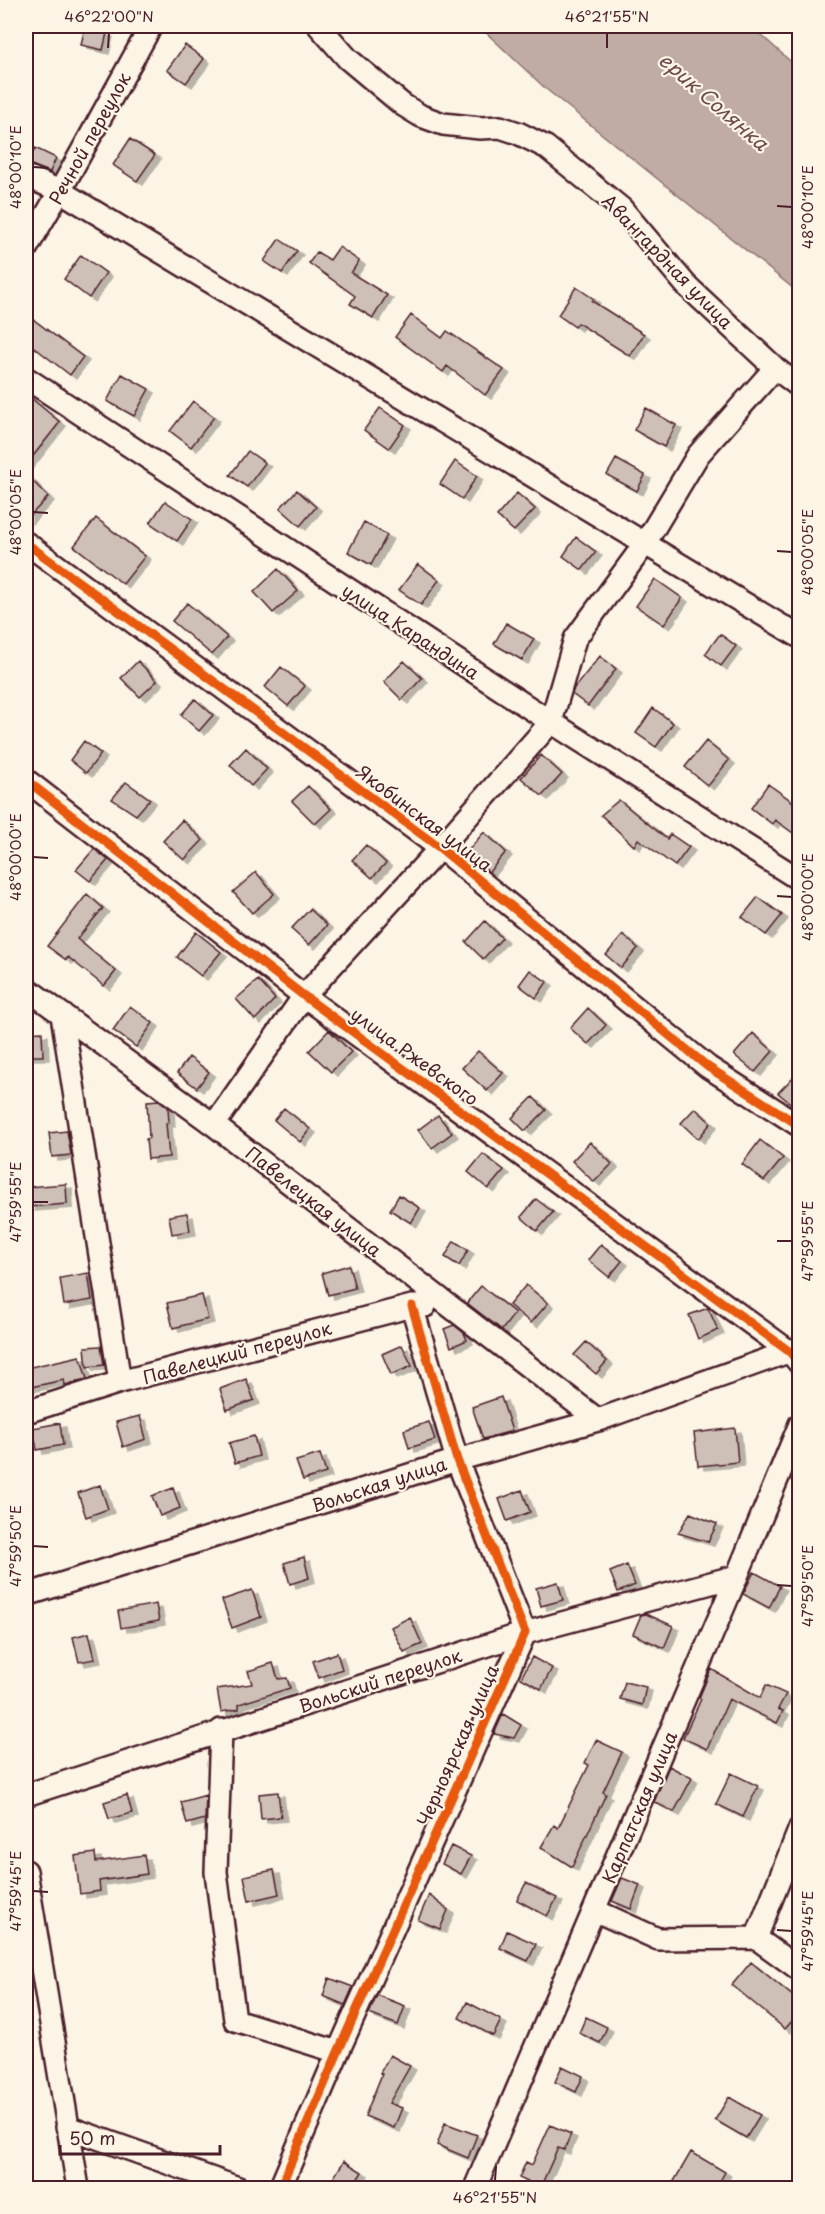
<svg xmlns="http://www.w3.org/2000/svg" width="825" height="2214" font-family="'Playpen Sans',sans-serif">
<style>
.water{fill:#c0aca5;stroke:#917474;stroke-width:1.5}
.building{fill:#cfc0b7;stroke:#4a1f2b;stroke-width:1.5;filter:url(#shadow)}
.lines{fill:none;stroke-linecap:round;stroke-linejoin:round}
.minor-casing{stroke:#4a1f2b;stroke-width:26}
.path{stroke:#4a1f2b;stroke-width:4;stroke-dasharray:1.5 4.5;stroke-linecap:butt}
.minor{stroke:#fcf5e5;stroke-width:21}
.cycleway-casing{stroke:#fcf5e5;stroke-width:13}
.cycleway{stroke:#e8590c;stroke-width:9}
.ticks{fill:none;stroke:#4a1f2b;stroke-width:2}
.labels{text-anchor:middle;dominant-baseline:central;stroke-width:4.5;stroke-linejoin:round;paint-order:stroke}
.street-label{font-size:18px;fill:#4a1f2b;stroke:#fcf5e5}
.water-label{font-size:20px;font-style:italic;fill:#6d4950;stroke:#fcf5e5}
.neatline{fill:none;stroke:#4a1f2b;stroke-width:2}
.ticks-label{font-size:15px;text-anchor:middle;fill:#4a1f2b}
</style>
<defs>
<filter id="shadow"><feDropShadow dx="6" dy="4" stdDeviation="0" flood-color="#0004"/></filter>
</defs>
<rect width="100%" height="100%" fill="#fcf5e5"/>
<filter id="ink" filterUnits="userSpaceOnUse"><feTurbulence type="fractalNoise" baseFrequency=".0167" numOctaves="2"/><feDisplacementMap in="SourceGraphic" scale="12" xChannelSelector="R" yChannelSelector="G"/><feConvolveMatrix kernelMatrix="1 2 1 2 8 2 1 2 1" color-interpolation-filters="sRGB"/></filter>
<g filter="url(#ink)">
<path class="water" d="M479,26H751L799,69V293L546,89Z"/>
<path class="building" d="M85,27L107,33L103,50L81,45Z
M185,45L204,59L186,83L167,70Z
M130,139L155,155L137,181L113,165Z
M35,148L56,158L50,172L28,164Z
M279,239L297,251L282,273L264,261Z
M339,247L359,261L351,273L387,295L373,318L350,304L355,296L309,263L317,252L330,260Z
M81,255L106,273L89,298L64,279Z
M576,287L594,299L592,301L644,334L630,356L578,323L575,327L558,315Z
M26,314L83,357L70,375L26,341Z
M411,315L442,338L447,331L504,370L485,395L447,366L443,372L395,337Z
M122,374L149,389L134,416L107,401Z
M26,394L60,422L26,465Z
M193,401L214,417L191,447L170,431Z
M380,408L405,425L389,448L364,430Z
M646,408L676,425L664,447L634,430Z
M248,451L265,463L247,487L230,475Z
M616,459L645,475L637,491L607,475Z
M455,461L477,476L462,499L440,484Z
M26,474L48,497L26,520Z
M297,490L316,507L300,526L280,508Z
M517,493L535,509L514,531L497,516Z
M165,501L192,519L177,541L150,523Z
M96,518L145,556L123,584L74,546Z
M364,522L387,535L371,565L348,552Z
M576,537L596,552L582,570L563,556Z
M418,564L439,580L421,605L399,590Z
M278,569L298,591L273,613L254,592Z
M655,579L682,598L664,625L636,606Z
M187,603L227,637L212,655L172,621Z
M506,623L534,639L522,660L494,644Z
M720,634L736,646L721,666L705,654Z
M600,656L616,669L588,706L572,694L574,688Z
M138,661L157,681L140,697L121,678Z
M404,661L422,678L402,700L384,682Z
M281,667L305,686L288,706L265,687Z
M195,699L213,715L199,731L181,715Z
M653,708L673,723L656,747L636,733Z
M84,741L101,754L86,773L70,760Z
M706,741L729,760L708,786L685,767Z
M246,748L267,769L251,786L230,765Z
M541,755L562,774L542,796L521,778Z
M126,782L150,799L136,815L112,799Z
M768,784L800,807V838L775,820L772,824L751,808Z
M308,786L331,809L315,824L292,801Z
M619,800L667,839L670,834L689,847L675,866L638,839L634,846L601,815Z
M182,820L203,840L184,860L163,841Z
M484,832L506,852L489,872L466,853Z
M366,845L386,863L372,878L352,860Z
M94,849L108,860L90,881L76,870Z
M256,872L274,894L252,913L233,892Z
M87,894L103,908L77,939L116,971L104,986L68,957L66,960L47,946Z
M758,897L782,915L766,935L742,917Z
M310,909L327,925L309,945L291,929Z
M485,921L502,938L483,959L466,942Z
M196,932L221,952L201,976L177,957Z
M623,935L638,948L621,968L606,955Z
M530,970L547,982L536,998L519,985Z
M258,980L275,999L255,1020L236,999Z
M130,1006L153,1023L136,1047L113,1030Z
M588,1008L606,1025L588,1044L570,1028Z
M329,1030L351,1052L331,1072L309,1051Z
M42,1032L43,1056H26V1033Z
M753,1033L773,1051L755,1072L734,1055Z
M478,1051L503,1073L487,1091L462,1068Z
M189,1057L209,1072L197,1088L177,1073Z
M800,1070V1111L778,1093Z
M533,1097L546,1110L525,1131L512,1118Z
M159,1100L168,1107L169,1123H166L169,1157L148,1159L146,1139L149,1138L147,1101Z
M284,1108L310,1129L300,1142L274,1120Z
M695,1108L711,1123L698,1139L681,1123Z
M438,1115L452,1133L432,1148L418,1130Z
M67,1131L71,1155L52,1157L49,1133Z
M760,1140L783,1158L764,1181L742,1164Z
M590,1142L612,1164L594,1182L572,1161Z
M483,1154L504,1170L488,1189L468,1172Z
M66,1184L67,1204L29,1207L27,1187Z
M399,1195L420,1208L411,1223L390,1210Z
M536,1199L553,1212L537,1231L521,1217Z
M187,1213L190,1231L172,1234L169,1216Z
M454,1241L468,1250L459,1266L445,1257Z
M601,1244L622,1261L609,1277L588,1260Z
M349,1265L355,1288L328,1295L322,1273Z
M88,1273L92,1300L64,1305L60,1278Z
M526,1285L548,1303L531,1323L509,1305Z
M481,1286L515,1313L502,1330L467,1303Z
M202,1295L208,1319L173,1328L167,1303Z
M708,1308L718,1330L698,1339L689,1315Z
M454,1325L464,1333L467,1340L451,1347L444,1329Z
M586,1342L607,1361L596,1374L574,1355Z
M402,1345L412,1366L391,1375L382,1354Z
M101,1346L104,1365L87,1367L85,1347Z
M80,1356L87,1379L65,1385L64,1380L26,1388V1368Z
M246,1379L254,1400L227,1410L220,1389Z
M501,1397L512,1431L483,1439L472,1407Z
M140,1416L146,1439L123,1447L116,1422Z
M429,1422L435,1440L409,1448L404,1430Z
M60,1423L63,1445L37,1450L33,1428Z
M735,1428L738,1462L698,1466L694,1433Z
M254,1436L259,1456L235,1463L229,1443Z
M320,1454L326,1473L303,1480L296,1461Z
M100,1485L108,1509L86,1517L78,1493Z
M173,1488L180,1508L160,1516L152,1496Z
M522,1490L530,1512L507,1521L499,1499Z
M690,1513L717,1524L708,1542L678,1533Z
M304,1557L309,1578L290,1584L284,1563Z
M627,1565L635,1585L618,1592L610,1572Z
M754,1572L780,1586L769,1608L743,1594Z
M558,1582L563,1600L541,1606L536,1588Z
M252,1590L261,1617L232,1628L222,1600Z
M156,1604L159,1621L121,1628L118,1611Z
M646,1614L673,1626L664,1648L633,1634L641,1615Z
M410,1617L422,1644L404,1652L391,1627Z
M89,1633L95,1659L79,1662L73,1637Z
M337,1653L342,1669L319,1678L313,1661Z
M532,1657L552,1668L541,1689L521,1678Z
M273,1663L278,1679L287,1678L290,1688L239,1704V1709L221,1712L217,1689L252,1684L248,1671Z
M711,1669L760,1698L766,1685L786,1694L778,1709L783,1711L777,1723L729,1699L707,1749L683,1738L701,1699L699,1698Z
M625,1682L646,1687L642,1705L620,1699Z
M503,1714L521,1725L514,1738L494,1734Z
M596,1740L622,1752L603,1792L606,1794L572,1867L541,1847L554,1825L558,1828L589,1765L585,1763Z
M669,1766L692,1778L674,1812L654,1802Z
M731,1773L758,1786L743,1817L716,1804Z
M278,1792L281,1817L261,1819L259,1794Z
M127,1795L132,1813L109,1819L104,1802Z
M206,1795L205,1819L187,1824L181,1802Z
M451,1846L471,1856L461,1874L442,1864Z
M95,1853L96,1862L144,1855L147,1874L99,1881L100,1891L80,1894L75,1856Z
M274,1870L279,1894L249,1901L244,1876Z
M622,1878L640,1885L631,1909L612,1901Z
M526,1883L557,1898L547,1916L517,1900Z
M429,1895L448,1910L440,1929L418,1920Z
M507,1931L536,1944L528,1961L500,1948Z
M751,1962L800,2002V2012L785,2029L732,1985Z
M329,1978L353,1987L345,2005L323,1996Z
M377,1995L405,2006L398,2025L369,2014Z
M467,2002L501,2020L493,2036L459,2018Z
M586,2017L607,2027L600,2043L579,2033Z
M390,2055L410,2066L389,2103L402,2108L394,2128L365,2116L382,2074L380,2073Z
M562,2066L583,2076L576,2092L555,2082Z
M729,2097L760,2115L746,2138L715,2120Z
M445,2123L477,2135L468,2158L437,2145Z
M550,2125L571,2134L564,2150L558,2148L540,2188L519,2178L526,2162L532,2165Z
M691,2152L725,2172L716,2188H670Z
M344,2161L362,2172L352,2188H339L330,2183Z"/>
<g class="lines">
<defs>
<path id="minor" d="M319,26L348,59L403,105L421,116L443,124L480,128L500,127L518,133L546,147L622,209L686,285L775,368L800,387
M26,176L60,191L800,637
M26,249L60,191L151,26
M26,378L551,722L800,880
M26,543L440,848L708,1067L800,1126
M26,780L304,996L790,1352L800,1364
M26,988L214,1125L598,1420
M62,1015L120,1382
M214,1125L304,996L440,848L551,722L575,639L644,545L698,455L775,368
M26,1412L120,1382L412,1306H425
M26,1595L457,1460L598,1420L799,1348
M221,1730L216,1872L235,2020L338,2052
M26,1795L525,1633L737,1576
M26,1871L78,2188
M594,1910L658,1939L756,1938L800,1970
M756,1938L800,1828
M67,2127L238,2188
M280,2188L338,2052L525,1633L457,1460L412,1306
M475,2188L737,1576L800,1424"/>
</defs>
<use href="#minor" class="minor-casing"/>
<path class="path" d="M26,1755L37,1752"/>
<use href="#minor" class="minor"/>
<defs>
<path id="cycleway" d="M26,543L440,848L708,1067L800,1126
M26,780L304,996L790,1352L800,1364
M280,2188L338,2052L525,1633L457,1460L412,1306"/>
</defs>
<use href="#cycleway" class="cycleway-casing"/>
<use href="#cycleway" class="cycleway"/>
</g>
</g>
<path class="ticks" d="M108,48L109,33M607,48V33M33,167L48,168M777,206L792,207M33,512L48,513M777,551L792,552M33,857L48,858M777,896L792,897M33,1202H48M777,1241H792M33,1546L48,1547M777,1585L792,1586M33,1891L48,1892M777,1930L792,1931M495,2181L496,2166"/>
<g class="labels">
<g class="street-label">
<text transform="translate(89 138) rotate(-61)">Речной переулок</text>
<text transform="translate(668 261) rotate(46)">Авангардная улица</text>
<text transform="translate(411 631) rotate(33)">улица Карандина</text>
<text transform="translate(425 818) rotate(37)">Якобинская улица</text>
<text transform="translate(415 1056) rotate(36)">улица Ржевского</text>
<text transform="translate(314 1201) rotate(38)">Павелецкая улица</text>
<text transform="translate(237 1352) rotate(-15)">Павелецкий переулок</text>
<text transform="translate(379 1484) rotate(-18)">Вольская улица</text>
<text transform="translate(380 1680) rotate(-18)">Вольский переулок</text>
<text transform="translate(457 1745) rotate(-66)">Черноярская улица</text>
<text transform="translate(639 1807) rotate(-67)">Карпатская улица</text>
</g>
<g class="water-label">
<text transform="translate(714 101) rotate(41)">ерик Солянка</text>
</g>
</g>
<rect width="825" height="2214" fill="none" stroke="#fcf5e5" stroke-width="66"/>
<path d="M60 2145v9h160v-9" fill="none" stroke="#4a1f2b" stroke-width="3"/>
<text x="69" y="2145" font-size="18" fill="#4a1f2b" stroke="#fcf5e5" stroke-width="4.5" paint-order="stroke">50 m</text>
<rect x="33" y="33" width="759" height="2148" class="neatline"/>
<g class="ticks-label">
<text x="109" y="22">46°22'00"N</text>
<text x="607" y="22">46°21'55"N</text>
<text transform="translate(16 167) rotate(-90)" y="5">48°00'10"E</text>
<text transform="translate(808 207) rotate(-90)" y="5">48°00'10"E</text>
<text transform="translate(16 512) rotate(-90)" y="5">48°00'05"E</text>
<text transform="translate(808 552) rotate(-90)" y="5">48°00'05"E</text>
<text transform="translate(16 857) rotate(-90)" y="5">48°00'00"E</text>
<text transform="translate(808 897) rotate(-90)" y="5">48°00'00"E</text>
<text transform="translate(16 1202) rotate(-90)" y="5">47°59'55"E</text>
<text transform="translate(808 1241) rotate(-90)" y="5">47°59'55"E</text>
<text transform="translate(16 1546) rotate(-90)" y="5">47°59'50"E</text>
<text transform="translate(808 1586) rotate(-90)" y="5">47°59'50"E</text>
<text transform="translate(16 1891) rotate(-90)" y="5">47°59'45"E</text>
<text transform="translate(808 1931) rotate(-90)" y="5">47°59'45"E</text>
<text x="495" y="2203">46°21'55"N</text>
</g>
</svg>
